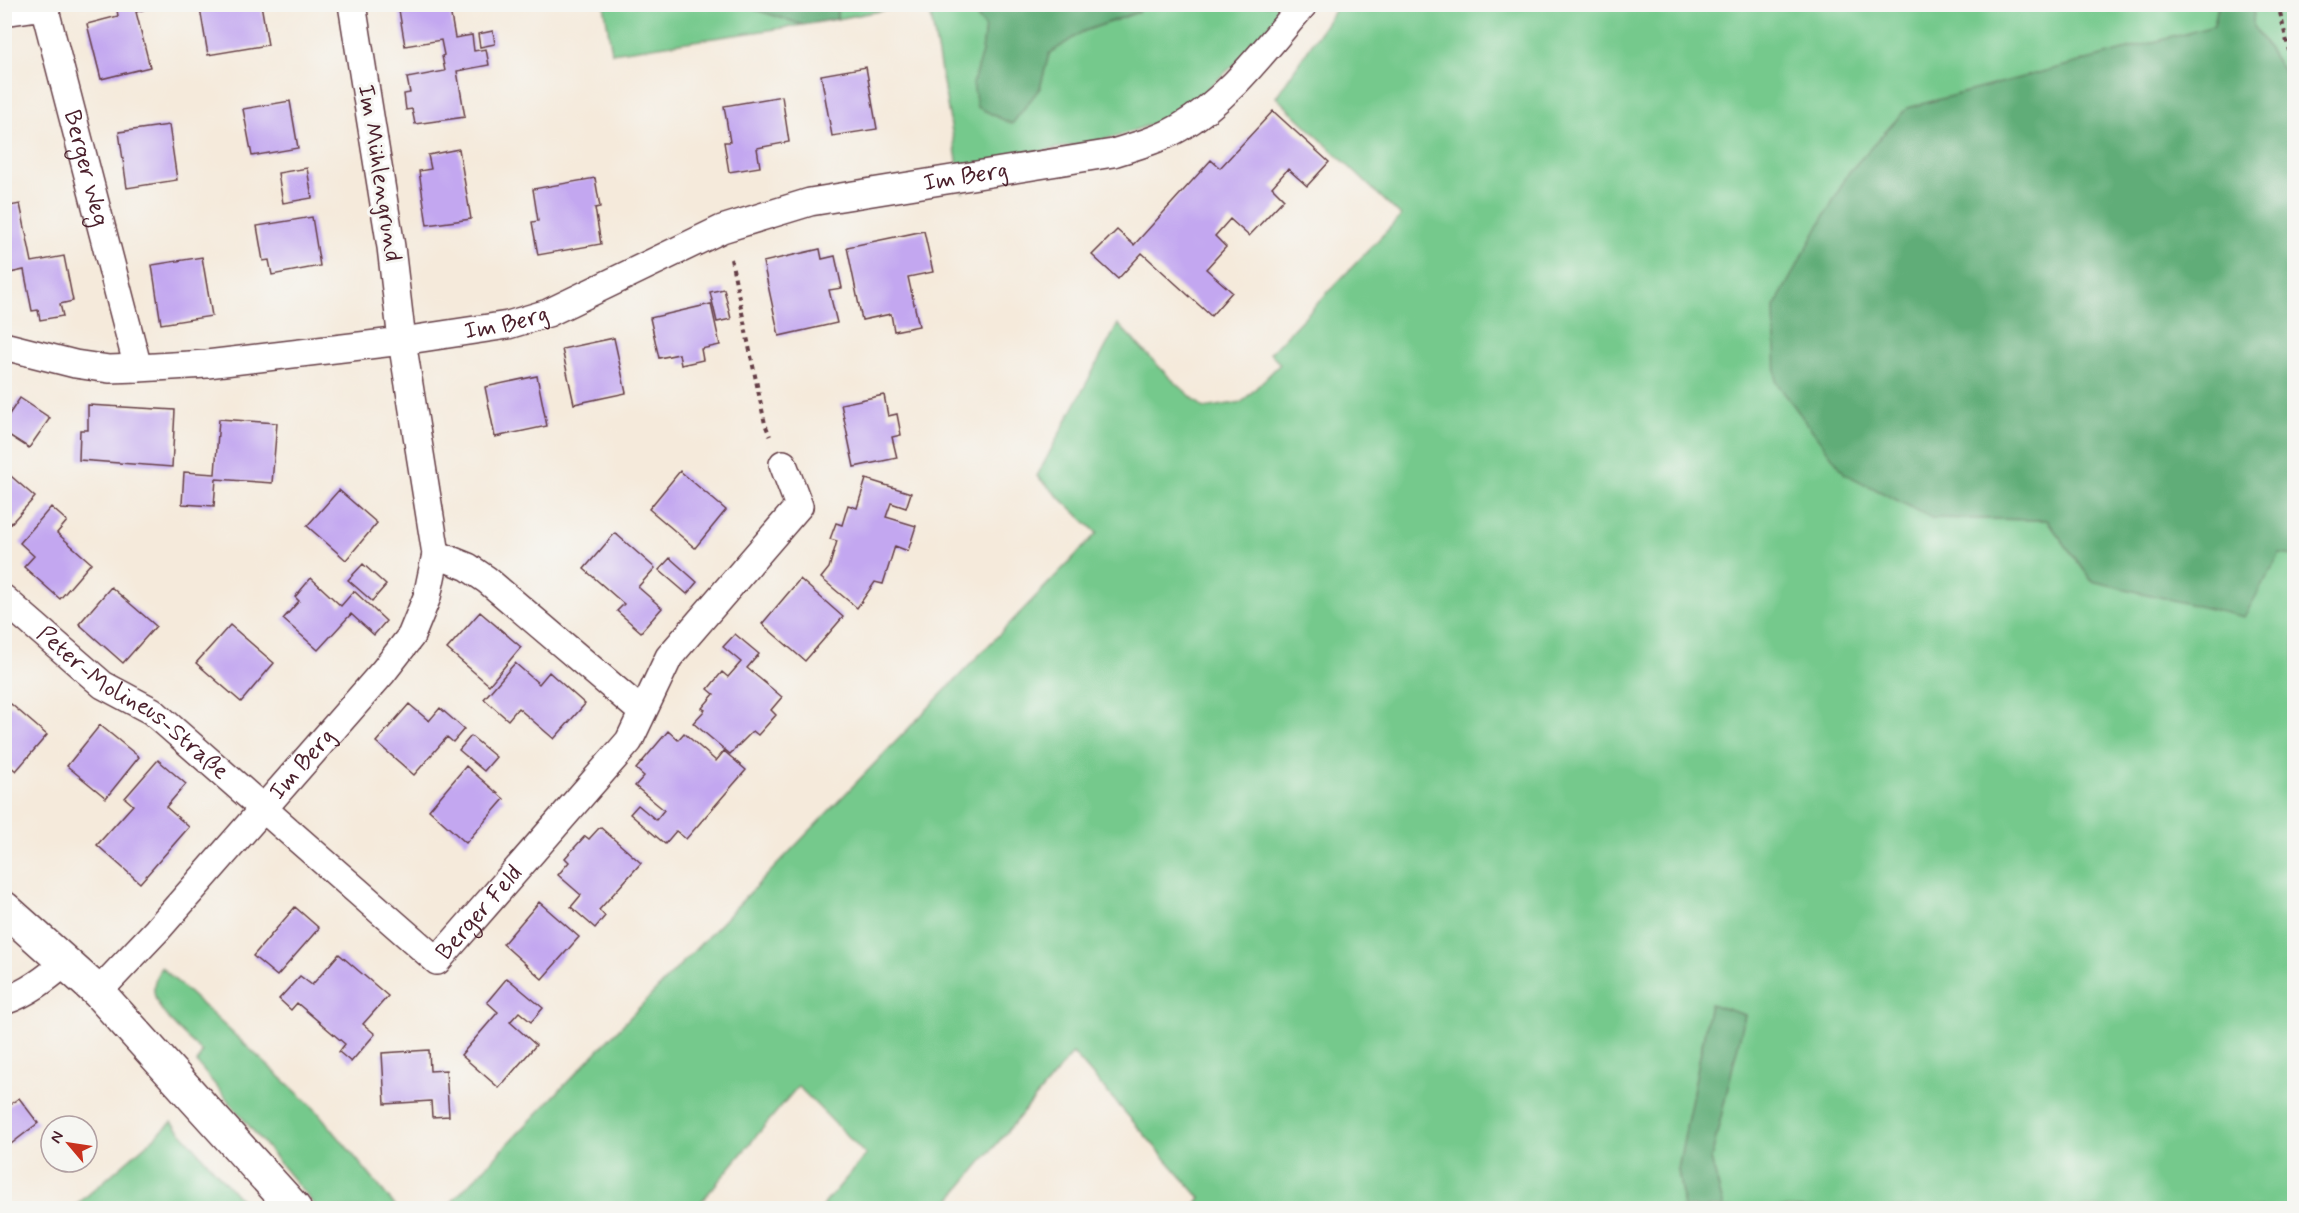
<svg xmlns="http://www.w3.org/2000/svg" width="2299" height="1213" font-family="Mynerve,sans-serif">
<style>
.green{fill:#75c98c;stroke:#60745c;stroke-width:1.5}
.forest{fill:#60ad78;stroke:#556652;stroke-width:1.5}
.building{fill:#c3a7f0}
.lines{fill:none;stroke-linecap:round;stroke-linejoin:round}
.street-casing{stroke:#643d45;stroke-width:30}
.secondary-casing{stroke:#643d45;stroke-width:36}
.path{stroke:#643d45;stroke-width:4;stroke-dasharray:4.5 4.5;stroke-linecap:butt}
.street{stroke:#fff;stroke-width:27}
.secondary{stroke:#fff;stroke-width:33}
.labels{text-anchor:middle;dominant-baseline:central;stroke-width:6;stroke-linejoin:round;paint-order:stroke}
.street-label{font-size:24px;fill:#4a1f2b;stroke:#f6f6f2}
</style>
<rect width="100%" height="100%" fill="#f6f6f2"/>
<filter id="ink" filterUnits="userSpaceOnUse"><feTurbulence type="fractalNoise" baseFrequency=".0167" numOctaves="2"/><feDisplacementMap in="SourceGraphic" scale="12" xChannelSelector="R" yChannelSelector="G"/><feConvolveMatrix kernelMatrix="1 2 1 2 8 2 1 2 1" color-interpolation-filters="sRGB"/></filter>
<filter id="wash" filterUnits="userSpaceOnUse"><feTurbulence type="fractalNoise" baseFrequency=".008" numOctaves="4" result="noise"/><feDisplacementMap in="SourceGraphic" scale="24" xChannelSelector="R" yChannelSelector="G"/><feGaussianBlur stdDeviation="1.35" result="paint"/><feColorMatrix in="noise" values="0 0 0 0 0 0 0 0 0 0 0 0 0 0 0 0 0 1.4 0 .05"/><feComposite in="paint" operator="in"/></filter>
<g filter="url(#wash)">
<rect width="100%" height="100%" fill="#f5eadb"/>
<path class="green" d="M837,4L912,5L837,19Z
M604,5H741L803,25L612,53Z
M929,5H967L985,26L982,52L973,83L1040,88L1049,54L1082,32L1138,12L1147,5H1288L1237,62L1200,96L1160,121L1116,137L962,167L963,193Z
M1338,5H2218L2215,26L1907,108L1932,518L2047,520L2092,581L2280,553L2294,556V1208H1724L1711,1159L1745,1015L1710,1004L1678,1170L1684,1208H1192L1200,1198L1073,1053L943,1208H821L866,1155L798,1086L696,1208H446L1097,533L1037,476L1118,324L1169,377L1204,408L1242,402L1280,364L1270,353L1401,216L1276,97Z
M2254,5H2294V88L2253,25Z
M161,967L316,1110L397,1208H317L197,1063L202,1052C188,1038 154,1011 154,990C153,982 158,974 161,967Z
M172,1122L248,1208H73Z"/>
<path class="forest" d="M741,5H837V19L803,25Z
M967,5H1147L1138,12L1082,32L1049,54L1040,88L1012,124L977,107L973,83L982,52L985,26Z
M2218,5H2254L2253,25L2294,88V556L2280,554L2244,617L2092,581L2047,520L1932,518L1845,474L1776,382L1774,307L1849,172L1907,108L2214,26Z
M1710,1004L1745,1015L1711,1159L1724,1208H1684L1678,1170Z"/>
<g id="blocks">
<path class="building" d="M116,4H161L136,12L150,67L101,79L87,24L118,16Z
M221,4H261L268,45L208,55L200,8Z
M398,4H449L455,38L472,35L474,51L486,49L489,65L457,71L465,117L415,124L412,109L406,110L404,94L410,93L407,78L445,71L442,56L444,55L441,40L405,46Z
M493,31L495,44L480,47L478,34Z
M866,67L877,129L832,136L821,75Z
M782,96L789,142L757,148L760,167L729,172L724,142H730L724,106Z
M290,101L298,148L252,156L243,109Z
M1273,111L1329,162L1307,186L1288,169L1272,187L1284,199L1249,236L1230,219L1215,236L1226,247L1206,269L1232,292L1211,316L1142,253L1118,279L1092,255L1117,230L1134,245L1211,160L1220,168Z
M169,125L177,180L127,188L119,132Z
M459,149L471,219L427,225L419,171L431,169L428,155Z
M307,168L312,198L283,203L278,173Z
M595,178L600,207L595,208L601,244L538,255L532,222L538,221L533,189Z
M20,204L32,262L64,256L73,301L60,304L63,316L40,320L38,310L32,311L24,270L10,273L4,248V207Z
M312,217L320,266L272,275L269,260L263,261L257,226Z
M924,231L933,272L908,277L919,326L894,331L891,314L862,320L847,247Z
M820,249L822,259L835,256L842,288L829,290L837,323L779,336L763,262Z
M202,257L212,316L161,324L152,265Z
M724,289L731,319L717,322L710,292Z
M711,304L720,345L701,349L703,360L681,365L679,354L659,358L650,318Z
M614,338L626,393L574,404L562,349Z
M537,376L547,426L495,437L485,387Z
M884,395L888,416L897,414L901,435L892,437L897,458L854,467L841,404Z
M20,398L50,418L29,448L4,432V422Z
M88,405L175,410L172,467L79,460L80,430H88Z
M219,419L277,423L272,483L216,479L214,506L182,504L184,472L215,474Z
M4,470L35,497L4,531Z
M680,471L726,510L695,548L649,509Z
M866,479L911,493L906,508L891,503L886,517L916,526L908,551L895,546L883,584L875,582L857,608L821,578L829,568L837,541L830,539L836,523L842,525L848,505L857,508Z
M339,490L377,523L346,560L307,526Z
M51,507L67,521L57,533L91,563L60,599L24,567L34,556L20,543Z
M615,533L655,568L638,587L662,608L641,632L617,611L624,604L584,569Z
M670,558L697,582L687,594L659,570Z
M363,564L386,585L372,601L348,580Z
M311,578L341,606L354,591L386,621L374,635L351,614L318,650L283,619L299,601L295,597Z
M800,579L843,617L805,661L762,624Z
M111,587L156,626L123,663L79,624Z
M480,612L521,647L489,685L447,649Z
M230,625L274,663L241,702L196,663Z
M735,634L759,654L747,668L782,697L771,710L776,715L758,735L753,731L730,754L693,723L705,710L702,708L714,694L708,689L722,672L728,677L741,662L723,647Z
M515,663L539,684L549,672L585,704L554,739L518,708L508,720L484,699Z
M11,704L47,735L16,771L4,761V711Z
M409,704L429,721L440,708L464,729L453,742L447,737L414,775L376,742Z
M100,725L139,757L106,798L67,766Z
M668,731L678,740L684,733L716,761L724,751L746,770L686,839L676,831L665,844L630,814L638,805L656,820L664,810L635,786L644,776L636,769Z
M471,736L496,757L484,771L459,750Z
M158,760L186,784L166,807L189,827L140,883L97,845L133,805L125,798Z
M466,766L504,799L466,843L429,810Z
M600,827L641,863L599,910L605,916L595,928L571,907L581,895L558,875L569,862L565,858L585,836L589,839Z
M539,902L579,937L542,979L503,944Z
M295,907L319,928L277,976L253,956Z
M339,954L388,996L363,1024L375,1034L351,1062L339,1052L345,1044L297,1003L291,1010L279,999L300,976L312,985Z
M507,978L543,1008L531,1022L519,1012L510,1022L536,1045L499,1088L461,1055L498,1012L487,1002Z
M429,1050L430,1071L446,1070L449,1116L432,1117L431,1101L385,1104L382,1053Z
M19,1098L38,1123L11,1144L4,1135V1109Z"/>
</g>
</g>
<g filter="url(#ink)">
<use href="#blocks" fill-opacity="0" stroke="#643d45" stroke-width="1.5"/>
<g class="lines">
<defs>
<g id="street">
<path id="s1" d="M4,12L44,6L138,368"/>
<path id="s2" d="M4,346L75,364L109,369L138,368L207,364L402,341L508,325L548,313L722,229L810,202L1113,153C1136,146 1158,140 1179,128C1229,99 1266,48 1304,4"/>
<path d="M436,554L468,567L487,580L641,711"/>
<path id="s3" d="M4,599L103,685L152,711L437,961L629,741L669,657L799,506L783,464"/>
<path id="s4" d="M98,992L157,930L383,672L411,636L427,597L436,554L402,341L391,247L352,4"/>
<path d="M4,1001C28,993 47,978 66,962"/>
</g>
<path id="secondary" d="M4,908L98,992L294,1208"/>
</defs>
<use href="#street" class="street-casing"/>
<use href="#secondary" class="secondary-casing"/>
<path class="path" d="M2278,4L2294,72
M731,259L765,424L770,436"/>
<use href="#street" class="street"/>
<use href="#secondary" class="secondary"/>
</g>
</g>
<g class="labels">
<g class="street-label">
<text stroke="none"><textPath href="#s1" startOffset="208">Berger Weg</textPath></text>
<text transform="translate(379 173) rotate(81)">Im Mühlengrund</text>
<text stroke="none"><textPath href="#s2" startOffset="994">Im Berg</textPath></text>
<text stroke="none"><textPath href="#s2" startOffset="508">Im Berg</textPath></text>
<text stroke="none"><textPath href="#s3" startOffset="166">Peter-Molineus-Straße</textPath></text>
<text stroke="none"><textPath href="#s4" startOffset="306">Im Berg</textPath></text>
<text stroke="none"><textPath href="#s3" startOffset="630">Berger Feld</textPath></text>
</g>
</g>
<rect width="2299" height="1213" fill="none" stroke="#f6f6f2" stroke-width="24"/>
<g transform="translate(69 1144) rotate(299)"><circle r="28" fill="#f6f6f2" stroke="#b1a0a2" stroke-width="1.5"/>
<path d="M0-4.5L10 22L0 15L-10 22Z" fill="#c8321e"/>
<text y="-9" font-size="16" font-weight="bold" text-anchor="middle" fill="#4a1f2b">N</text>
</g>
</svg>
